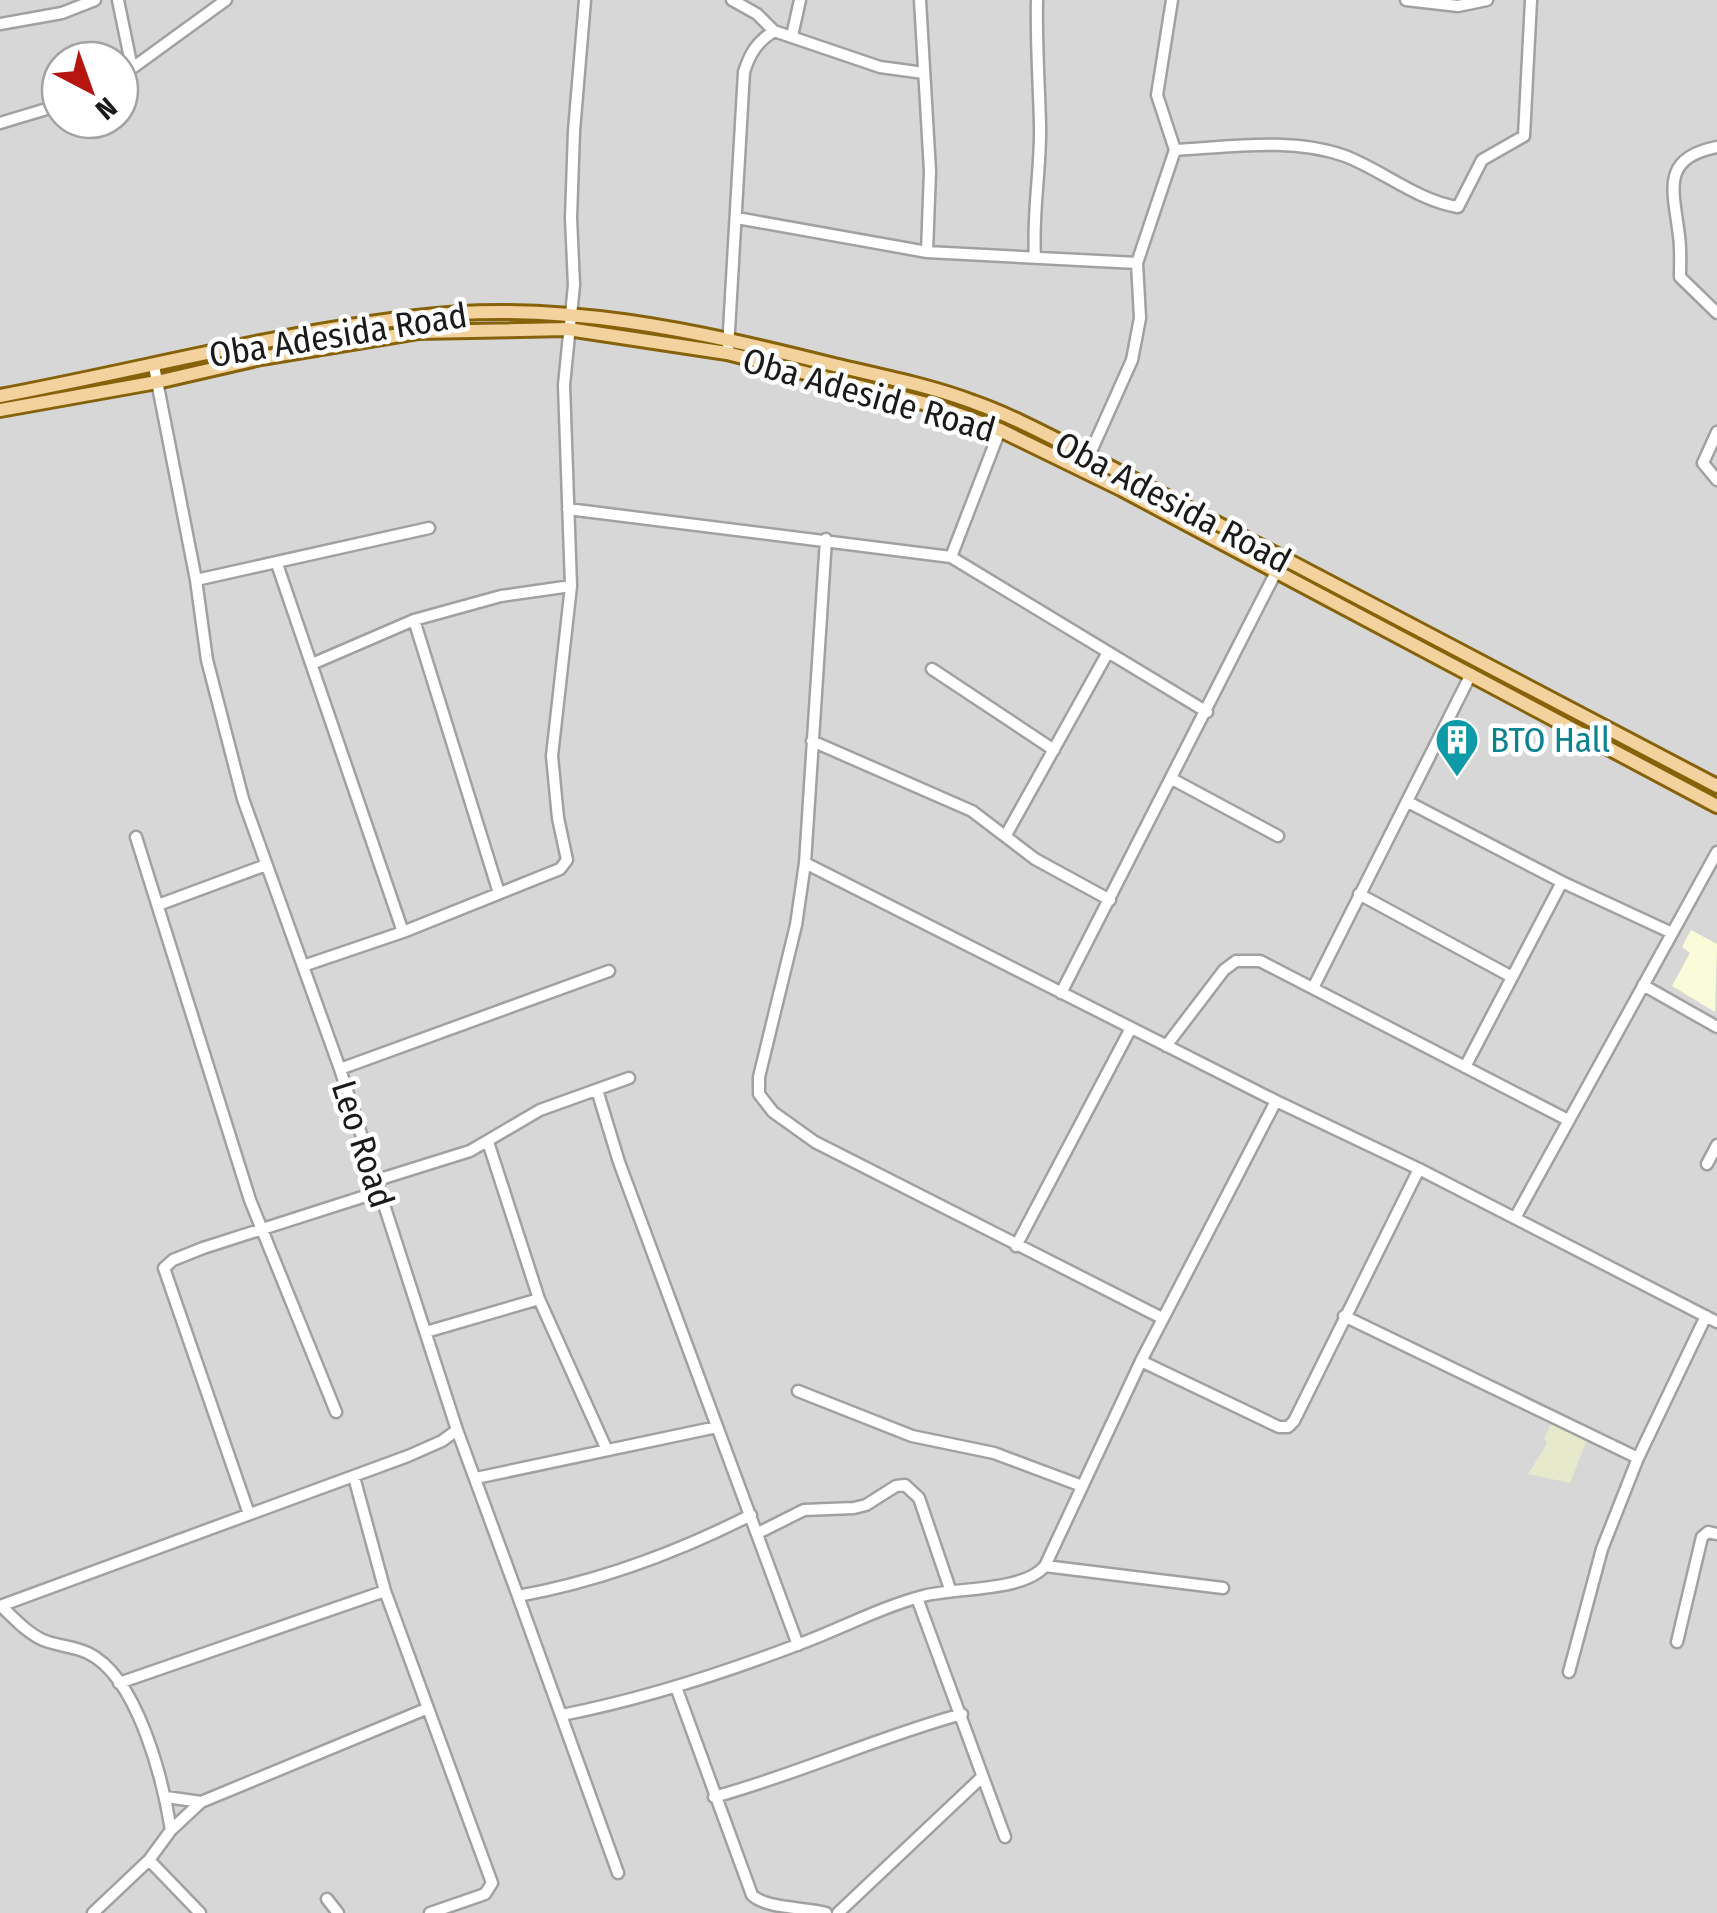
<svg xmlns="http://www.w3.org/2000/svg" width="1717" height="1913" font-family="'Fira Sans Condensed',sans-serif">
<style>
.residential{fill:#d8d7d7;fill-rule:evenodd}
.education{fill:#fafcd9}
.farmland{fill:#e6e9cc}
.lines{fill:none;stroke-linecap:round;stroke-linejoin:round}
.minor-casing{stroke:#a1a1a1;stroke-width:15}
.major-casing{stroke:#86630b;stroke-width:18}
.minor{stroke:#fff;stroke-width:10}
.major{stroke:#f4d29d;stroke-width:12}
.labels{text-anchor:middle;dominant-baseline:central;stroke-width:9;stroke-linejoin:round;paint-order:stroke}
.street-label{font-size:35px;fill:#1a1a1a;stroke:#fff}
.culture-label{font-size:35px;fill:#0d838f;stroke:#fff;text-anchor:start}
</style>
<rect width="100%" height="100%" fill="#ebe8e0"/>
<path class="residential" d="M0,0H1717V1913H0ZM60,60H120V120H60Z"/>
<path class="education" d="M1691,930L1717,944L1715,1012L1672,986L1690,953L1682,947Z"/>
<path class="farmland" d="M1551,1424L1587,1440L1570,1483L1528,1474L1545,1447L1547,1442L1544,1439Z"/>
<g class="lines">
<defs>
<path id="minor" d="M118,0L132,68
M732,0L757,14L774,31L880,67L924,73
M920,0L930,171L927,252
M1406,0L1458,6L1487,0
M0,24L62,13L95,0
M792,36L800,0
M120,77L226,0
M0,123L60,105
M1717,147C1659,158 1674,192 1679,236C1681,250 1680,263 1680,277L1717,313
M1175,150C1229,147 1292,137 1345,156C1382,170 1418,201 1458,207L1482,160L1524,136L1531,0
M737,218L927,252L1137,263
M1035,257C1032,213 1041,169 1040,125C1039,83 1036,42 1037,0
M728,348L744,72C750,53 757,42 774,31
M1717,432L1703,463L1717,480
M1089,456L1132,360L1140,318L1137,263L1175,150L1157,95L1172,0
M568,509L951,557L1207,712
M826,539L805,863L796,925L759,1077V1094L773,1112L815,1142L1162,1318
M951,557L1000,430
M277,564L403,932
M196,580L429,528
M414,620L499,893
M312,664L414,620L501,596L571,586
M932,669L1054,750
M812,741L972,811L1035,859L1110,900
M1172,779L1278,836
M1408,802L1562,882L1672,933
M1006,835L1107,654
M136,837L250,1200L336,1412
M805,863L1276,1101L1419,1169L1717,1322
M1359,894L1512,977
M158,905L266,865
M303,966L403,932L560,869L567,860L558,818L552,756L571,586L564,385L574,285L571,218L574,131L585,0
M1643,985L1717,1027
M1313,988L1471,674
M1061,993L1276,572
M1166,1046L1224,970L1236,961H1260L1568,1120
M1465,1067L1562,882
M340,1069L609,971
M597,1090L619,1162L798,1645
M488,1142L539,1299L606,1448
M1707,1164L1717,1145
M374,1181L470,1151L540,1110L629,1078
M1515,1218L1717,852
M1016,1246L1131,1028
M1344,1316L1638,1458
M426,1332L539,1299
M1141,1361L1279,1427H1288L1294,1421L1419,1169
M798,1391L912,1436L994,1453L1082,1486
M457,1430L518,1596
M354,1477L385,1591L492,1883L485,1894L430,1913
M476,1478L717,1427
M249,1514L164,1268L173,1260L203,1248L378,1192
M758,1533L804,1510L854,1508L866,1505L896,1486L905,1485L919,1498L950,1589
M1045,1566L1223,1588
M917,1598L1005,1837
M0,1606L408,1456L442,1441L457,1430L340,1069L243,799L207,660L196,580L154,366
M1,1606C14,1618 27,1633 43,1640C57,1646 74,1646 88,1653C138,1677 163,1781 171,1830
M1677,1642L1702,1537L1708,1532L1717,1534
M1569,1672L1602,1549L1638,1458L1706,1316
M119,1683L385,1591
M676,1687L752,1895C766,1909 806,1907 826,1913
M562,1715C643,1699 724,1673 802,1643C842,1628 881,1607 923,1596C957,1587 1023,1592 1045,1566L1141,1361L1276,1101
M166,1797L201,1802
M714,1797C798,1774 878,1737 962,1714
M149,1860L200,1913
M618,1873L518,1596C601,1581 676,1553 751,1515
M327,1899L338,1913
M93,1913L149,1860L171,1830L201,1802L426,1709
M838,1913L982,1777"/>
<path id="major" d="M0,396C139,370 276,333 416,317C557,299 698,331 834,365C880,376 928,385 973,402C1013,416 1051,437 1089,456L1717,786
M0,410L157,382L261,358L418,332L568,329L727,353L935,406L1000,430L1121,489L1717,806"/>
</defs>
<use href="#minor" class="minor-casing"/>
<use href="#major" class="major-casing"/>
<use href="#minor" class="minor"/>
<use href="#major" class="major"/>
</g>
<defs>
<symbol id="building-pin" viewBox="-11 -11 22 30"><path d="M0 17L-7.5 6A9.5 9.5 0 1 1 7.5 6Z" fill="#0f9aa8" stroke="#fff"/><path d="M-4-6H4V6H1V3H-1V6H-4ZM-2.5-4.3h1.7v1.8h-1.7ZM.8-4.3h1.7v1.8H.8ZM-2.5-1h1.7V.8h-1.7ZM.8-1h1.7V.8H.8Z" fill="#fff"/></symbol>
</defs>
<g fill-rule="evenodd">
<use href="#building-pin" x="1432" y="715" width="50" height="68"/>
</g>
<g class="labels">
<g class="street-label">
<text transform="translate(338 335) rotate(-9)">Oba Adesida Road</text>
<text transform="translate(869 395) rotate(16)">Oba Adeside Road</text>
<text transform="translate(1173 502) rotate(28)">Oba Adesida Road</text>
<text transform="translate(363 1144) rotate(72)">Leo Road</text>
</g>
<g class="culture-label">
<text x="1490" y="740">BTO Hall</text>
</g>
</g>
<g transform="translate(90 90) rotate(139)"><circle r="48" fill="#ffffff" stroke="#a3a3a3" stroke-width="2.5"/>
<path d="M0-8L18 38L0 25L-18 38Z" fill="#b6160f"/>
<text y="-15" font-size="28" font-weight="bold" text-anchor="middle" fill="#1a1a1a">N</text>
</g>
</svg>
